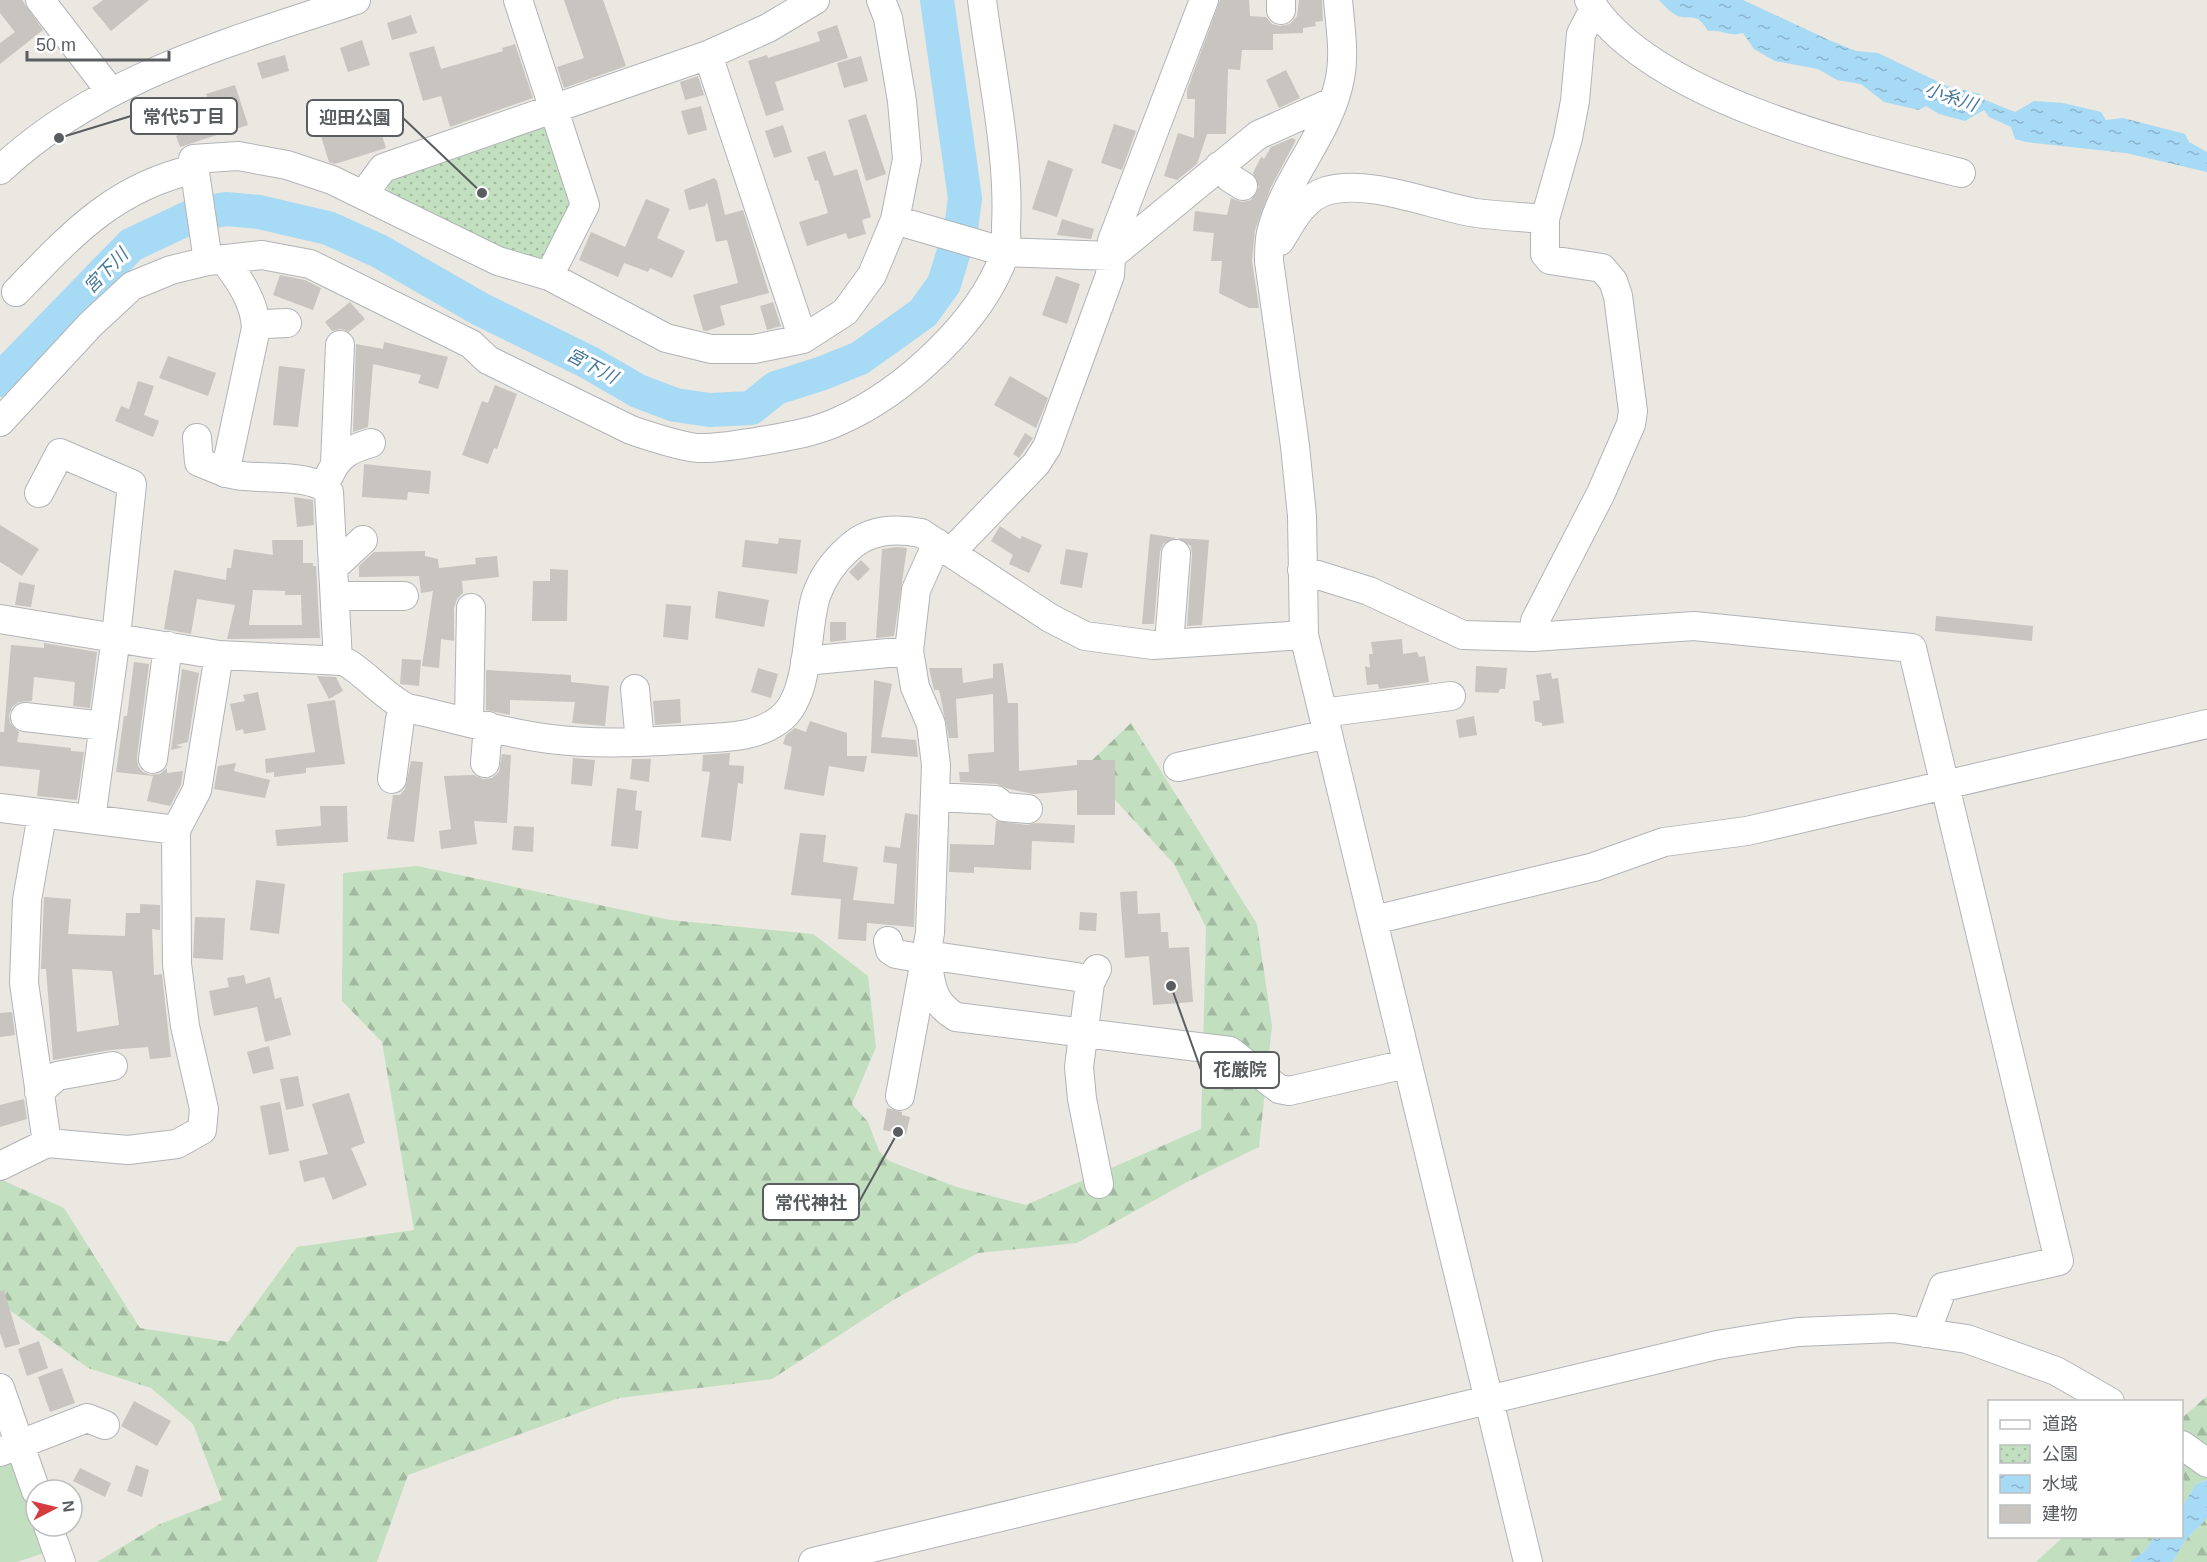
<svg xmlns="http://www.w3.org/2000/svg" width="2207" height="1562" font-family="Helvetica,'Noto Sans JP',sans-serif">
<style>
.forest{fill:url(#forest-firs)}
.park{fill:url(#park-dots)}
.garden{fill:#c2e0bf}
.water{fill:url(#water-ripples)}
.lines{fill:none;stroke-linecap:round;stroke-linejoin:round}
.river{stroke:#a6daf5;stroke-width:34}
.building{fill:#c8c4bf;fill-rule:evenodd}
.minor-casing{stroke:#b1b4b7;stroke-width:30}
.minor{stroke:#fff;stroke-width:28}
.labels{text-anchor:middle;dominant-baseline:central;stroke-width:6;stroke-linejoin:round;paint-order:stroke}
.water-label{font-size:18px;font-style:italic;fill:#44779c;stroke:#fff}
.leader{fill:none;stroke:#595d60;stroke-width:2}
.callout-dot{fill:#595d60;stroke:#fff;stroke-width:2}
.callout{fill:#fff;stroke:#595d60;stroke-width:2}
.callout-label{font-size:18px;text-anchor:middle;font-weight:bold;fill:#595d60}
</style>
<defs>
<pattern id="forest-firs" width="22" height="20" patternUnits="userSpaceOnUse" patternTransform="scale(1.5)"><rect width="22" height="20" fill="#c2e0bf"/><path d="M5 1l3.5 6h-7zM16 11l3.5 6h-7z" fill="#a1b99f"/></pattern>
<pattern id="park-dots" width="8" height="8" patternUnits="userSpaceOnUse" patternTransform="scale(1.5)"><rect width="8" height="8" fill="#c2e0bf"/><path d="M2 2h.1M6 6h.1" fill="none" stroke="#a1b99f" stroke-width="1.8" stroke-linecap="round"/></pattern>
<pattern id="water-ripples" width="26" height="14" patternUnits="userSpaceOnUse" patternTransform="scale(1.5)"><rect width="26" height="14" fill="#a6daf5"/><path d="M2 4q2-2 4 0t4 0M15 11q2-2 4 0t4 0" fill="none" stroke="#8ab4ca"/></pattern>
</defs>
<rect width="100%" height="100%" fill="#ebe7e1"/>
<path class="forest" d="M1131,723L1257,924L1272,1026L1259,1147L1189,1181L1077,1243L978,1253L895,1299L772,1379L619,1398L408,1475L377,1562H97L160,1524L222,1500L193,1424L151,1388L88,1368L0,1303V1179L64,1208L140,1328L228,1342L297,1247L414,1230L382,1042L342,1001L343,873L417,866L670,920L813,934L868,976L876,1047L852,1104L868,1122L879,1151L889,1161L957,1187L1026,1205L1201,1129L1206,927L1174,864L1085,767Z
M2207,1396V1480L2196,1484L2182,1507V1418Z
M2207,1518V1562H2173L2184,1542Z
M2063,1537H2154L2145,1551L2130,1562H2036Z"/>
<path class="park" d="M542,119L575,196L546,262L522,257L394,197L387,190L391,176Z"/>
<path class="garden" d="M13,1455L47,1552L17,1562H0V1460Z"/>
<path class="water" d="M1659,0H1743L1829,40L1856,51L1878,53L1947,86L1980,94L1985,100L2015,112L2034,101L2063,103L2101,112L2106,120L2123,118L2185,134L2189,142L2207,152V172L2126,153L2026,142L2015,139L2011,127L1989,117L1984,110L1965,121L1939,114L1926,106L1919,110L1884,102L1861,84L1837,80L1818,69L1775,61L1754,49L1743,33C1728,37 1722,29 1708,31C1695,9 1690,23 1674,14C1669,11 1663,4 1659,0Z
M2207,1480V1518L2184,1542L2173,1562H2130L2145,1551L2154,1537L2182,1536V1507L2196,1484Z"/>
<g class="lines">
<path class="river" d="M0,380L131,245L197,214L226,209L259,212L328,228L379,251L480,309L588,362L638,391L675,405L710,410L751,408L776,388L823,373L860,358L923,313L944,284L961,228L965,198L937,0"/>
</g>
<path class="building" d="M0,0H22L43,30L0,64V43L15,32L0,13Z
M103,0H149L111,31L92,8Z
M564,0H603L626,66L564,88L557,67L584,58Z
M1220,0H1249L1250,16L1266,17L1272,24L1280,26L1290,24L1297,16L1299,0H1322L1323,21L1315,22L1316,26L1303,28V33L1273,34V50H1242L1240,70L1228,69L1226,134H1207L1197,164L1177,180L1164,176L1178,133L1194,138L1195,99H1187V90Z
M411,15L417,33L392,40L387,23Z
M837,25L848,58L775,82L784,110L766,116L748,61L767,55L768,58L820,41L817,32Z
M362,40L370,65L348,72L340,48Z
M515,44L533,98L450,127L441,96L423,101L409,53L434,46L441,69L503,51L502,48Z
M285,55L289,71L262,79L257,63Z
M861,56L868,81L844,88L837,63Z
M1286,70L1300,98L1279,108L1266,80Z
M698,76L704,95L685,100L680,82Z
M235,85L248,125L180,147L176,136L215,120L206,94Z
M701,106L707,130L688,135L681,111Z
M866,114L886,174L866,181L848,120Z
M376,116L386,148L335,164L329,162L320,133Z
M1114,124L1136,131L1122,170L1101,163Z
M783,125L792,152L774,158L765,131Z
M1292,138L1296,140L1271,187L1255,230L1252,261L1259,308H1249L1219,293L1222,261H1211L1214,233L1193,231L1195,211L1227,215L1231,198L1242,202L1251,200L1259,187L1253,173L1261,157L1264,159L1271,147Z
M825,151L834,176L857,169L871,217L862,220L866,234L848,239L846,233L807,246L799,222L828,213L818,180L815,181L807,157Z
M1048,160L1073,169L1057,217L1032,209Z
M714,178L717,181L725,215L743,210L769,293L720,306L725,325L706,331L703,330L693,295L738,283L727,240L716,242L707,202L705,206L689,210L684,190Z
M646,199L670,209L657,238L685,251L672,278L650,268L648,272L624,263L618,277L579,260L591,232L625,247Z
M1062,219L1094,229L1091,239L1057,235Z
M280,275L305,280L321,288L313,310L273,295Z
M1056,276L1080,284L1067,324L1042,315Z
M350,302L365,319L349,332L341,329L332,331L325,322Z
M773,302L781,326L767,330L760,306Z
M384,342L448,357L438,389L418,383L421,375L373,364L368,427L353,432L356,344L383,349Z
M168,356L216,373L208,396L159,378Z
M279,366L305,369L298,427L273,425Z
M1010,376L1048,398L1036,428L994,405Z
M138,381L154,386L144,415L159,421L153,437L115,421L121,406L129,409Z
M495,385L517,394L497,449L494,448L488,464L462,455L482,401L488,403Z
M1025,433L1033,438L1019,458L1013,454Z
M364,464L431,471L429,494L408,492L407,500L362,497Z
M294,497L313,500L314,525L297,527Z
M0,525L39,549L22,576L0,562Z
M1000,526L1020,539L1022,536L1042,545L1029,573L1009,564L1013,555L991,541Z
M1150,534L1176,538L1163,544L1160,552L1154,624H1142Z
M779,538L801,540L797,574L742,567L745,540L778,544Z
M1178,538L1209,540L1202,625L1187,626L1192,555L1191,546Z
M272,540H303V563H313V566H316L320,638L227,639L235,605L197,599L191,634L164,629L174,570L226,580L227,568H231L234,549L273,555ZM253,590L285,591V595H301L302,625H249Z
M897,547L907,548L894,636L876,638L882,549Z
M1066,549L1088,553L1082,588L1060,584Z
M425,551V556L438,559L439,568L476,564L475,558L497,556L499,577L462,581L463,593L457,599L454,608V641L441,639L439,668L422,666L433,591L421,593L419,576L359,577V566L374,552Z
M861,560L870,569L858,581L849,572Z
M550,569L568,570L567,621H532L533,581H550Z
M19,582L35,585L31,607L15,605Z
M718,591L769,600L764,627L715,618Z
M666,604L691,606L688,640L663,637Z
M1936,616L2033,626L2032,641L1935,631Z
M830,622H846V640L830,642Z
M1402,639L1403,654L1417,652L1419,657L1425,656L1429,682L1379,689L1378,684L1367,685L1365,666L1370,668L1369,654H1373L1371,642Z
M44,643L97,652L90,708L73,706L75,682L34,677L32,701L19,702L12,707L9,715L10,723L19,732L17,742L71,748V751L84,752L77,800L37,796L40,770L0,766V732H4L11,645L44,648Z
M402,659L421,660L419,686L400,684Z
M134,662L149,664L137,757L138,766L143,772L151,775L160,774L167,768V773L183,771L181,785L170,806L147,801L153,776L116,772L124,716H127Z
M1003,663L1008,703H1018L1019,771L1077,765V760H1115V815H1077V790L1034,794L1009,789L997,784L960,782L959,772H969L968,754L994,752L993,694L956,699L958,738H949L939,690H934L929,668H962L963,683L993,678V664Z
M1476,666L1507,668L1505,689H1500L1498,693L1475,692Z
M758,668L778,674L771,698L751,692Z
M182,669L199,673L188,742L176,745L183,747L171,750Z
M486,670L571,675V682L609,686L605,726L572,723L575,702L510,700V715L486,710Z
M1551,673L1552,679L1558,678L1564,723L1542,726V723L1535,721L1533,701L1540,700L1536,675Z
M317,676L336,677L343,691L329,699Z
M874,680L892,684L881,737L916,740L918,757L871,753Z
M258,692L266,730L244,734L243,729L236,731L230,704L245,701L243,695Z
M680,699L681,723L655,725L653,701Z
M335,700L345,764L306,768V773L274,777V772L266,773L265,759L315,752L307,704Z
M1474,716L1477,735L1459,738L1456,720Z
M810,721L847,733V756H867L864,772L829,766L824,796L784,789L792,747L783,744L786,735L795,728L806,732Z
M730,753L729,765L744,766L743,784L738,783L731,841L701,837L710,772L702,771L703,755Z
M502,754L511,755L507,823L474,821L477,844L441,849L439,831L451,829L444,776L474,775L483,779L492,778L499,772Z
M573,758L595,760L592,786L571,784Z
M632,759H651L649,782L630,779Z
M411,761L423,762L414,842L387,839L393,795H400L405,789Z
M236,763L234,771L270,780L265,798L214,789L218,766Z
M617,788L637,791L635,810L642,811L638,849L611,846Z
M320,806H347L348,842L277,846L275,830L321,826Z
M905,813L918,815L914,927L867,923L866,941L838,939L841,899L791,895L800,833L826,835L823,862L858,867L853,900L894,904L897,864L883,862L885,846L900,848Z
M996,821L1027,825L1036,823L1075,825L1074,843L1032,841L1031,870L974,867V873L949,872L950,844L994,845Z
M514,826L534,827L533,852L512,850Z
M256,880L285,884L279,934L250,930Z
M1137,891L1138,914L1160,913L1161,932H1168L1169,948L1189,947L1193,1002L1153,1005L1149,956L1125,958L1120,892Z
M44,897L71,899L68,934L125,936L126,913H140V904L160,905V930L152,929L154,975L162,974L171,1057L150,1059L148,1047L110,1050L53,1060L46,969H41ZM72,969L112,971L119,1025L77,1032Z
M1080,912L1097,913L1096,931L1079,930Z
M195,917L225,918L223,960L193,958Z
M244,975L246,984L270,977L275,999L281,997L291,1035L265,1042L257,1007L214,1016L209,991L229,987L227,978Z
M12,1012L15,1035L0,1037V1013Z
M269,1046L274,1069L253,1074L247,1052Z
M298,1076L304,1106L286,1110L280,1079Z
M349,1093L365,1143L351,1148L367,1185L333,1200L324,1177L304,1182L299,1161L328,1154L312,1104Z
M24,1099L27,1119L0,1127V1105Z
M280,1102L289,1151L269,1155L260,1106Z
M887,1108L902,1112V1115L910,1117L906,1134L883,1130Z
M4,1290L20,1344L5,1348L0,1333V1291Z
M39,1341L48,1368L27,1376L18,1349Z
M62,1368L75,1403L50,1412L38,1377Z
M134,1401L171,1421L157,1446L121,1426Z
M136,1465L149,1470L142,1497L127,1491Z
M80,1468L111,1483L105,1497L73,1481Z"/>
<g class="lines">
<defs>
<path id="minor" d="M40,0L111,92
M518,0L585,205L549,276
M1338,0C1340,25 1345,53 1340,78C1330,134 1284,178 1271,233C1269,242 1269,252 1269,261L1295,446L1302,516L1304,635L1528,1562
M1589,0C1648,97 1855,147 1961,173
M1281,10V0
M708,55L803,339
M1219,166L1230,178L1243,186
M0,170C99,77 231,42 356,0
M363,195L383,168L708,55L768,28L815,0
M895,220L1005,252L1111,256L1258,135L1332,102
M1280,241C1291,223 1303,198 1326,191C1368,178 1433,206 1476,213C1499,216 1522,217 1545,219
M223,259C239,279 255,302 256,328L225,473
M208,261L193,159L238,156L287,165L332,180L498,261L549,276L666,338L711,349H754L803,339L845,312L872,275L895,220L907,159L902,101L888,18L881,0
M16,292C71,235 114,187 195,169
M256,328L265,324L287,323
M0,422L91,324L132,286L171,270L208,261L262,255L310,264L471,344L488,360L631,430C652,437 675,445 697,448C716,449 737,445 756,442C783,437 814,433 839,421C903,393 982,321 1005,253C1007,245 1006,234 1006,226C1010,156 991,71 982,0
M197,438L199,462C214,468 228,475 244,476C265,479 314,474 329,492L338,661
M335,464L340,345
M330,474C339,454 351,449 371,443
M39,493L60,453L132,484L116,637L91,819
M951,552L1036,464L1047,447L1110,275L1112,241L1204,0
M334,567L363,540
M1302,570L1369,591L1463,635L1533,637L1694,626L1912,648L2059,1261L1943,1287L1926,1333
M335,596H404
M0,619L219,655L344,661C367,674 383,696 407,708C454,718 502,733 550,739C598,745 648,742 696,739C724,737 755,738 779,720C811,697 805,631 816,596C823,576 833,562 849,548C869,529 896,528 921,533L1050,618L1085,636L1153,645L1304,635
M1533,637L1535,621L1601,493L1631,424L1633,411L1618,296L1613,281L1602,268L1550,260L1545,254V219L1568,138L1575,101L1581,34L1594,9
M1169,644L1176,554
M805,661L909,651
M635,689L640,742
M1323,713L1451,696
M25,717L104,726
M469,722L471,608
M153,759L168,646
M485,763L488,726
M1178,767L1328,734
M392,779L400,719L407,708
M935,797L996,800L1004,807L1028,809
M0,808L176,830
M42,815L27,900L24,983L47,1143
M1374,920L1594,867L1664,842L1747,831L2207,724
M888,941L890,950L896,954L925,959
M927,955L1077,977L1090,983
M928,964C931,988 934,1004 956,1017L1230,1051L1279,1089L1289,1091L1406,1064
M1097,969L1090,983L1079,1067L1082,1099L1099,1184
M39,1092L57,1076L113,1066
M900,1096L930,933L936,765L931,724L915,687L909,651L916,590L937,543
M0,1166L47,1143L128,1150L177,1144L202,1130L204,1109L185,1026L177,964L176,830L197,790L219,655
M0,1388L36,1491
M2182,1445L2207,1463
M0,1452L87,1418L105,1425
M48,1526L61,1562
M813,1562L1717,1345L1798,1332L1893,1328L1967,1339L2056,1371L2110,1402"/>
</defs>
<use href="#minor" class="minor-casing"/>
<use href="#minor" class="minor"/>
</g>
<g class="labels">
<g class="water-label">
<text transform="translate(1951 97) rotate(19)">小糸川</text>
<text transform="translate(106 271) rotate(-46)">宮下川</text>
<text transform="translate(592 366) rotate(28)">宮下川</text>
</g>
</g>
<path class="leader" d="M59 138L131 116M482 193L403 118M1171 986L1201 1070M898 1132L859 1202"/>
<g class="callout-dot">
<circle cx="59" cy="138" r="6"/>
<circle cx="482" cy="193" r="6"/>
<circle cx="1171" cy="986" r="6"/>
<circle cx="898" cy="1132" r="6"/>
</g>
<g class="callout">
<rect x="131" y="98" width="106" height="36" rx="6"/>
<rect x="307" y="100" width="96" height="36" rx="6"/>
<rect x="1201" y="1052" width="78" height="36" rx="6"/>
<rect x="763" y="1184" width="96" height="36" rx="6"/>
</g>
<g class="callout-label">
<text x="184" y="123">常代5丁目</text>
<text x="355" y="124">迎田公園</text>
<text x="1240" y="1076">花厳院</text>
<text x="811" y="1209">常代神社</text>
</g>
<rect x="1988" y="1400" width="195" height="138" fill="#ffffff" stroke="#bdbebf" stroke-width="1.5"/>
<rect x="2000" y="1420" width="30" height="9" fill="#ffffff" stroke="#bdbebf" stroke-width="1.5"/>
<text x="2042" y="1430" font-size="18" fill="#595d60">道路</text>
<rect x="2000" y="1445" width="30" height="18" fill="url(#park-dots)" stroke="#bdbebf" stroke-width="1.5"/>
<text x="2042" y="1460" font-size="18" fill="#595d60">公園</text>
<rect x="2000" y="1475" width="30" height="18" fill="url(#water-ripples)" stroke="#bdbebf" stroke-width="1.5"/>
<text x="2042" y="1490" font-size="18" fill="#595d60">水域</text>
<rect x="2000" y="1505" width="30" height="18" fill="#c8c4bf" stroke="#bdbebf" stroke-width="1.5"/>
<text x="2042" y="1520" font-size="18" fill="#595d60">建物</text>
<g transform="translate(54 1508) rotate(83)"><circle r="28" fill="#ffffff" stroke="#bdbebf" stroke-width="1.5"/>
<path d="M0-4.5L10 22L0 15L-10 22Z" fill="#d63c3e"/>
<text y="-9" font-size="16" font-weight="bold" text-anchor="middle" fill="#595d60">N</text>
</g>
<path d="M27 51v9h142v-9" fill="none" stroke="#595d60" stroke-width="3"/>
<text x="36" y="51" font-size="18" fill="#595d60" stroke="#ffffff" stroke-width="4.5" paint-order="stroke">50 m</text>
</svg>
